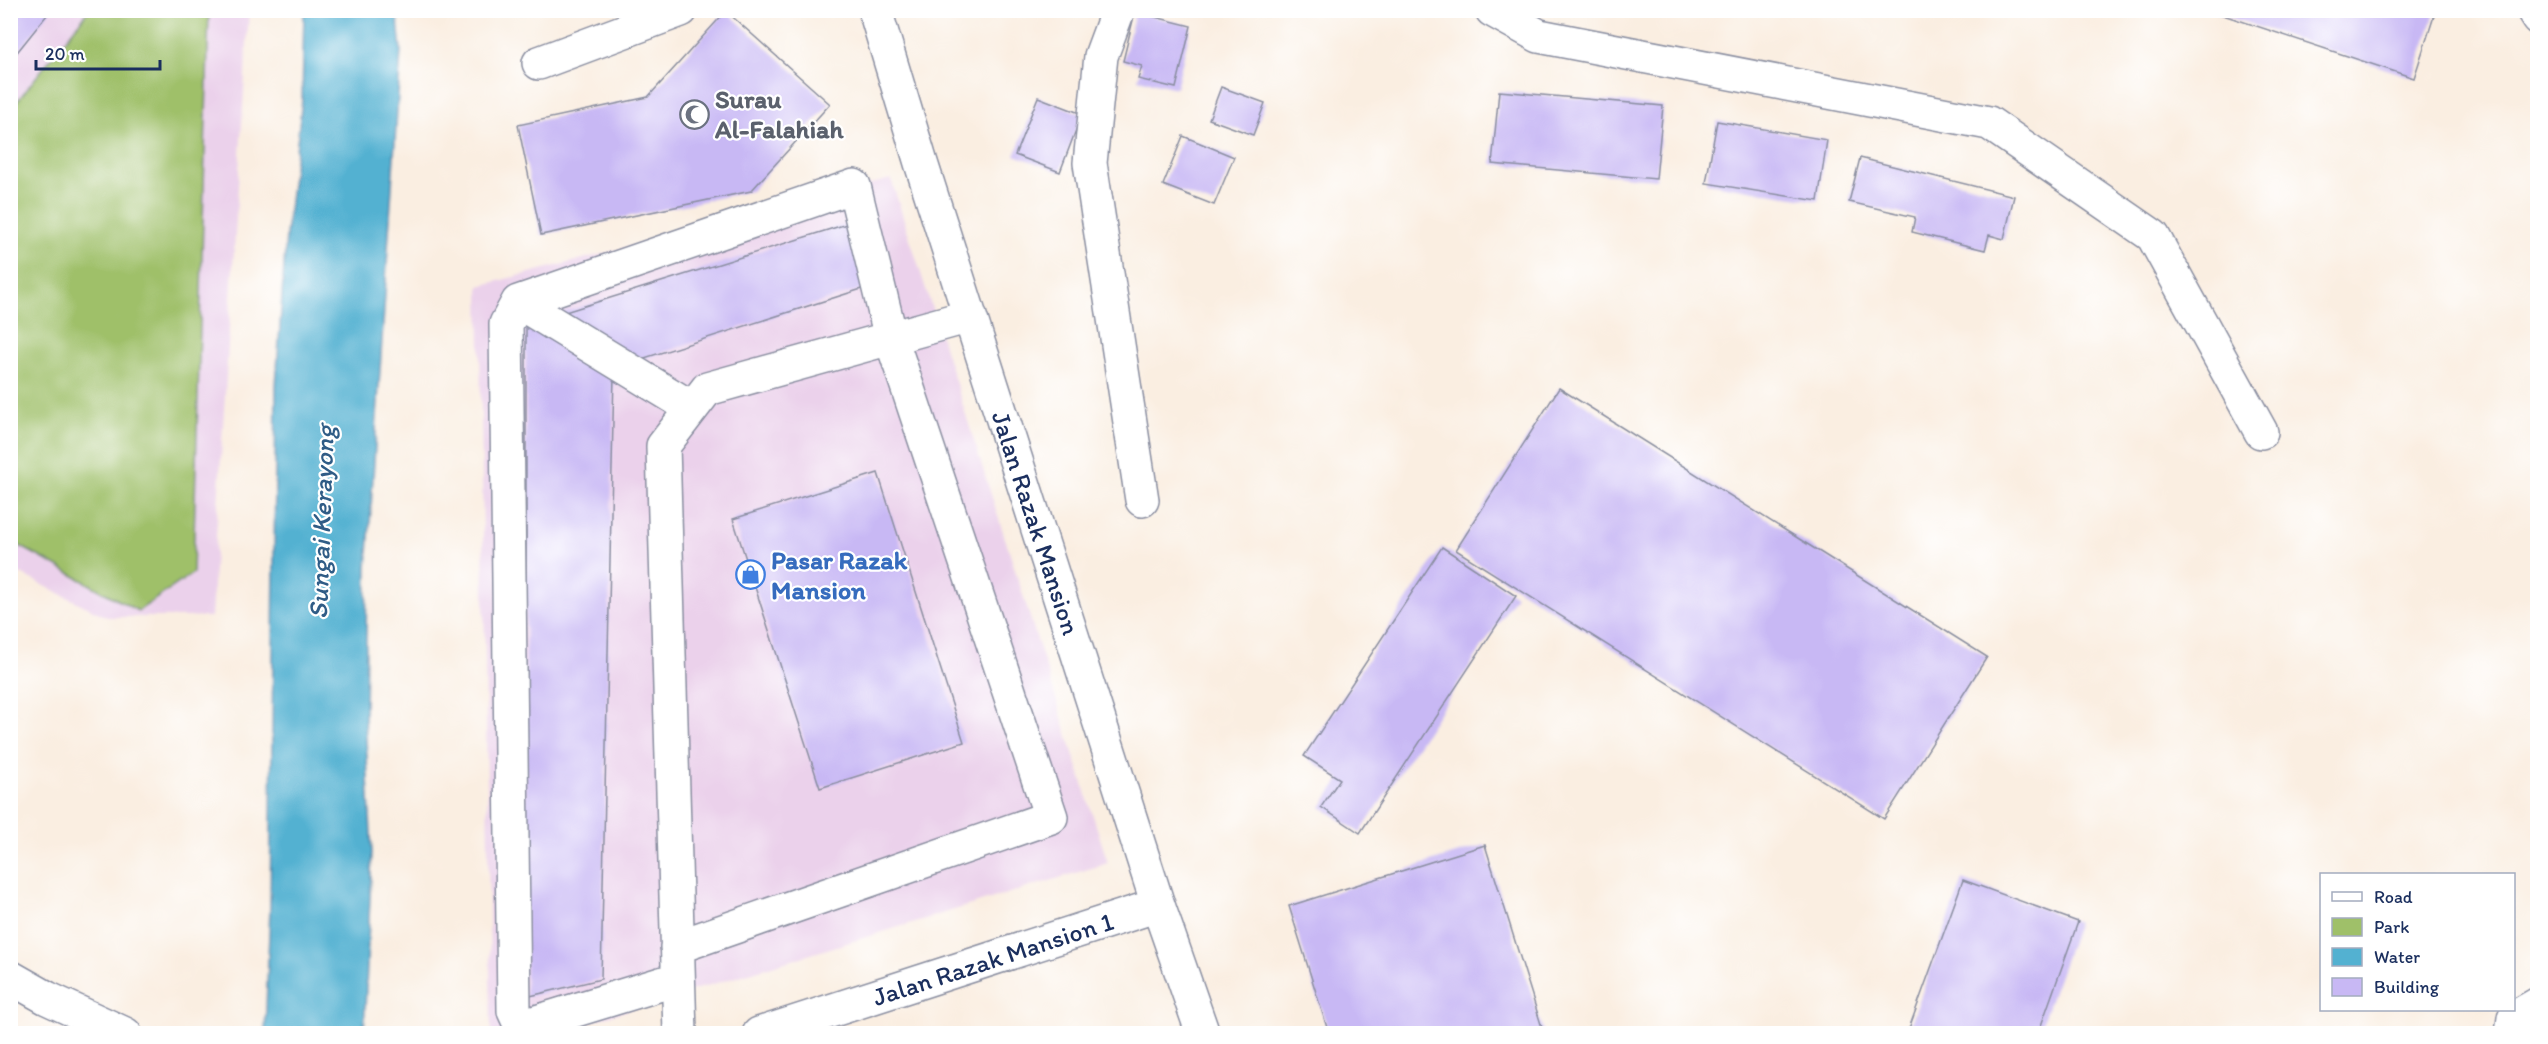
<svg xmlns="http://www.w3.org/2000/svg" width="2548" height="1044" font-family="Itim,sans-serif">
<style>
.built{fill:#ebd1eb}
.green{fill:#9fc069;stroke:#5d7864;stroke-width:1.5}
.water{fill:#53b1d1;stroke:#377098;stroke-width:1.5}
.building{fill:#c8b8f4}
.lines{fill:none;stroke-linecap:round;stroke-linejoin:round}
.minor-casing{stroke:#8a8ea0;stroke-width:36}
.minor{stroke:#fff;stroke-width:33}
.labels{text-anchor:middle;dominant-baseline:central;stroke-width:4.5;stroke-linejoin:round;paint-order:stroke}
.worship-label{font-size:26px;font-weight:bold;fill:#5b616d;stroke:#fff;text-anchor:start}
.street-label{font-size:26px;fill:#1b2f5e;stroke:#fff}
.shop-label{font-size:26px;font-weight:bold;fill:#366cbe;stroke:#fff;text-anchor:start}
.water-label{font-size:27px;font-style:italic;fill:#2f5c86;stroke:#fff}
</style>
<rect width="100%" height="100%" fill="#fff"/>
<filter id="ink" filterUnits="userSpaceOnUse"><feTurbulence type="fractalNoise" baseFrequency=".0167" numOctaves="2"/><feDisplacementMap in="SourceGraphic" scale="12" xChannelSelector="R" yChannelSelector="G"/><feConvolveMatrix kernelMatrix="1 2 1 2 8 2 1 2 1" color-interpolation-filters="sRGB"/></filter>
<filter id="wash" filterUnits="userSpaceOnUse"><feTurbulence type="fractalNoise" baseFrequency=".008" numOctaves="4" result="noise"/><feDisplacementMap in="SourceGraphic" scale="24" xChannelSelector="R" yChannelSelector="G"/><feGaussianBlur stdDeviation="1.35" result="paint"/><feColorMatrix in="noise" values="0 0 0 0 0 0 0 0 0 0 0 0 0 0 0 0 0 1.4 0 .05"/><feComposite in="paint" operator="in"/></filter>
<g filter="url(#wash)">
<rect width="100%" height="100%" fill="#faeee1"/>
<path class="built" d="M10,11H249L211,617H107L11,569Z
M891,179L1108,863L553,1033H491L479,286Z"/>
<path class="green" d="M88,11H209L193,573L138,611L11,541V109Z"/>
<path class="water" d="M304,11H397L401,50L367,569L365,719L372,853L364,1033H265L270,908L276,386L286,235L302,100Z"/>
<g id="blocks">
<path class="building" d="M10,10H51L10,61Z
M2208,10H2436L2414,78Z
M726,11L830,104L751,191L541,235L518,125L648,97Z
M1135,12L1191,26L1176,88L1138,79L1142,66L1123,61Z
M1221,87L1265,103L1253,135L1209,119Z
M1499,91L1663,106L1656,179L1492,164Z
M1038,97L1082,114L1060,172L1015,155Z
M1717,121L1827,140L1818,201L1706,183Z
M1183,136L1234,157L1214,205L1163,185Z
M1860,158L2014,196L2004,239L1989,235L1985,250L1912,232L1915,217L1849,202Z
M850,223L871,286L632,362L562,313Z
M526,321L614,373L601,979L526,997Z
M1559,388L1987,657L1884,819L1456,550Z
M878,473L964,742L820,788L733,519Z
M1442,547L1516,596L1360,833L1321,807L1340,779L1304,756Z
M1485,845L1544,1034H1329L1289,906Z
M1963,880L2078,922L2038,1034H1907Z"/>
</g>
</g>
<g filter="url(#ink)">
<use href="#blocks" fill-opacity="0" stroke="#8a8ea0" stroke-width="1.5"/>
<g class="lines">
<defs>
<path id="minor" d="M875,10L921,163L1158,905L1203,1034
M1118,10L1101,56L1090,163L1142,500
M1492,10L1539,36L1989,123L2153,236L2261,432
M2533,10L2538,18
M539,63L681,10
M518,302L692,408
M677,947L1051,817L891,338L854,186L518,302L506,324L514,1011L519,1022L530,1024L677,979
M10,977L47,998L125,1034
M680,1034L663,446L707,389L970,316
M759,1034L1158,905
M2512,1034L2514,1018L2538,1004"/>
</defs>
<use href="#minor" class="minor-casing"/>
<use href="#minor" class="minor"/>
</g>
</g>
<defs>
<symbol id="mosque-ring" viewBox="-11 -11 22 22"><circle r="9.5" fill="#fff" stroke="#6b7280" stroke-width="1.5"/><path d="M3.5-4.9A6 6 0 1 0 3.5 4.9A5 5 0 1 1 3.5-4.9Z" fill="#6b7280"/></symbol>
<symbol id="shop-ring" viewBox="-11 -11 22 22"><circle r="9.5" fill="#fff" stroke="#3f7fe0" stroke-width="1.5"/><path d="M-5-2.5h2.3a2.7 3.5 0 0 1 5.4 0H5L5.5 6h-11ZM-1.5-2.5h3a1.5 2.3 0 0 0-3 0Z" fill="#3f7fe0"/></symbol>
</defs>
<g fill-rule="evenodd">
<use href="#mosque-ring" x="678" y="98" width="33" height="33"/>
<use href="#shop-ring" x="734" y="558" width="33" height="33"/>
</g>
<g class="labels">
<g class="worship-label">
<text x="715" y="99">Surau<tspan x="715" dy="30">Al-Falahiah</tspan></text>
</g>
<g class="street-label">
<text transform="translate(1036 523) rotate(72)">Jalan Razak Mansion</text>
<text transform="translate(993 959) rotate(-18)">Jalan Razak Mansion 1</text>
</g>
<g class="shop-label">
<text x="771" y="560">Pasar Razak<tspan x="771" dy="30">Mansion</tspan></text>
</g>
<g class="water-label">
<text transform="translate(321 522) rotate(-88)">Sungai Kerayong</text>
</g>
</g>
<rect width="2548" height="1044" fill="none" stroke="#fff" stroke-width="36"/>
<rect x="2320" y="873" width="195" height="138" fill="#ffffff" stroke="#a4acbf" stroke-width="1.5"/>
<rect x="2332" y="892" width="30" height="9" fill="#ffffff" stroke="#a4acbf" stroke-width="1.5"/>
<text x="2374" y="903" font-size="18" fill="#1b2f5e">Road</text>
<rect x="2332" y="918" width="30" height="18" fill="#9fc069" stroke="#a4acbf" stroke-width="1.5"/>
<text x="2374" y="933" font-size="18" fill="#1b2f5e">Park</text>
<rect x="2332" y="948" width="30" height="18" fill="#53b1d1" stroke="#a4acbf" stroke-width="1.5"/>
<text x="2374" y="963" font-size="18" fill="#1b2f5e">Water</text>
<rect x="2332" y="978" width="30" height="18" fill="#c8b8f4" stroke="#a4acbf" stroke-width="1.5"/>
<text x="2374" y="993" font-size="18" fill="#1b2f5e">Building</text>
<path d="M36 60v9h124v-9" fill="none" stroke="#1b2f5e" stroke-width="3"/>
<text x="45" y="60" font-size="18" fill="#1b2f5e" stroke="#ffffff" stroke-width="4.5" paint-order="stroke">20 m</text>
</svg>
